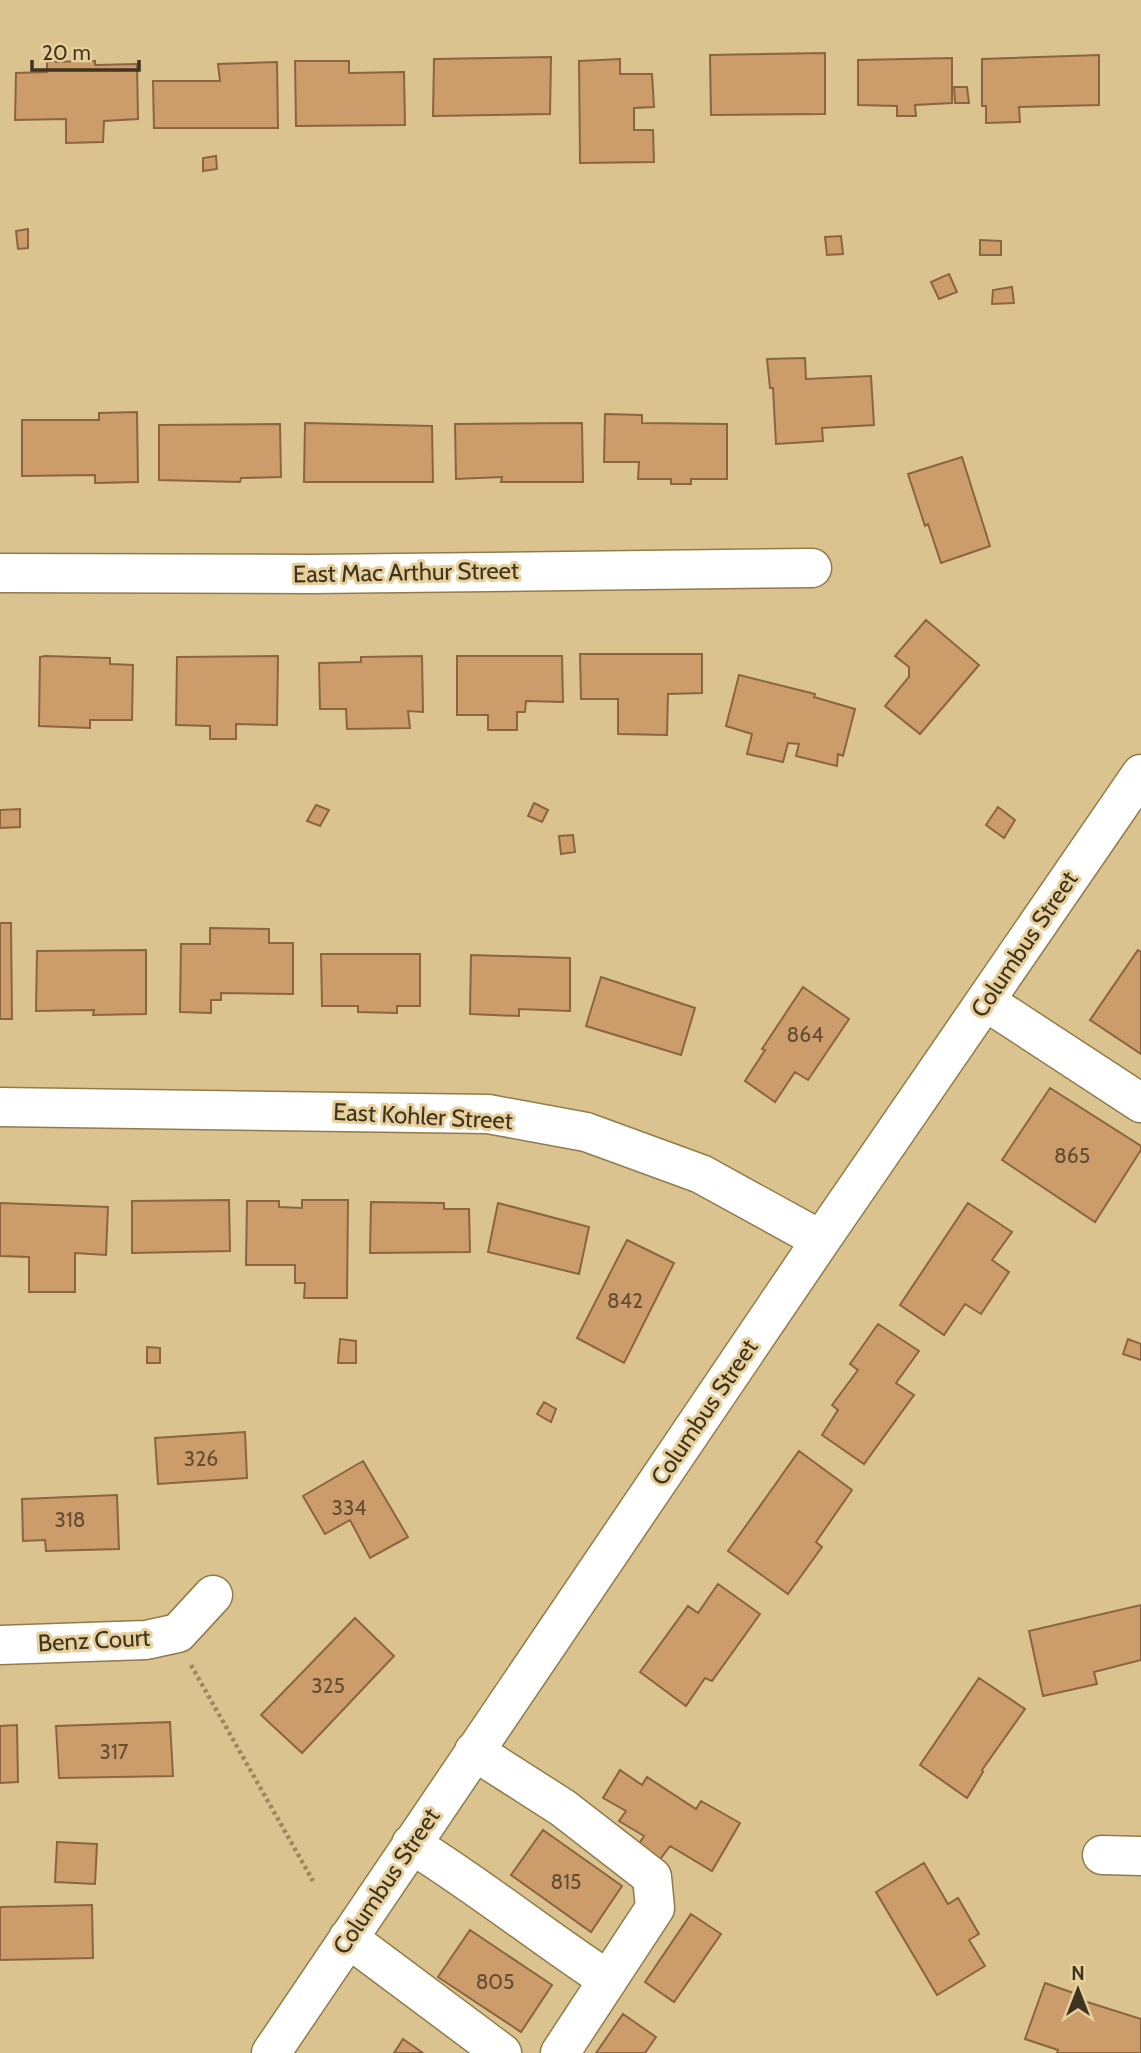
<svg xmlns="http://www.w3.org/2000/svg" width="1141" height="2053" font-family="Cabin,sans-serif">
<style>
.building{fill:#cc9c6b;stroke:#8b653f;stroke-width:2}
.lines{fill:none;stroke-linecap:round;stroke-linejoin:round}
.minor-casing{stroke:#927b4a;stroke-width:41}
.path{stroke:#9a8861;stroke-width:4.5;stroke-dasharray:3.5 3.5;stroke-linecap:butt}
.minor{stroke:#fff;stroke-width:38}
.labels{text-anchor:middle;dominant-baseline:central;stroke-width:6;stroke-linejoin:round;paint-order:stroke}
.number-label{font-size:21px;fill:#624e32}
.street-label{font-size:24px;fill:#3e341f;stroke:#e8d09c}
</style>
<rect width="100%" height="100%" fill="#dbc38f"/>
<path class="building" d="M825,53V114L711,115L710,55Z
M1099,55V105L1019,107L1020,122L986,123V106H982V59Z
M551,57L550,114L433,116L434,59Z
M952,58V103L915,105L916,116H897V106L858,105V60Z
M620,59V74H652L654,107L634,108V130H653L654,162L580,163L579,61Z
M95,61V65L137,64L138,119L104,121L103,142L66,143V119L15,120L16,73L47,72V62Z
M295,61H349V73L404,72L405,125L296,126Z
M277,62L278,128H154L153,81H220L218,64Z
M954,87H967L969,103H955Z
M216,156L217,169L203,171V158Z
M28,229V248L18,249L16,231Z
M841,236L843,254L827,255L825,237Z
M980,240L1001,241V255H980Z
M949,274L957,292L939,299L931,282Z
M1012,287L1014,303L992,304L993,290Z
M805,358L806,379L871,376L874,425L822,428L823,441L776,444L773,388H770L767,359Z
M137,412L138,482L95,483V475L22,476V420H99V413Z
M605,414L642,415V423L727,424V479H691V484H671V479H638L639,462H604Z
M305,423L432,426L433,482H304Z
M582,423L583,482H501L502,477L456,479L455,424Z
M280,424L281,477L241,478L240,482L159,480V425Z
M962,457L990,546L941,563L928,524L925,526L908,474Z
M926,620L979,665L920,734L885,706L909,677V667L895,656Z
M580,654H702V693L668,694L667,735L618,734V699H581Z
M45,656L110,658V664L133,665L132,720H90V728L39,726L40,657Z
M278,656L277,725L236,724V739H210V726L176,725L177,657Z
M422,656L423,712L408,711L410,728L347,729L346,709H320L319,663L361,662V657Z
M457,656H562L563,702L526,701L525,712H517V730H488V715H457Z
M739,675L815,694L814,697L855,709L843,756L838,754L837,766L796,756L799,744L788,743L783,762L747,754L752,734L726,726Z
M534,803L548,810L542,822L528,816Z
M316,805L329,810L320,826L307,821Z
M998,807L1015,820L1004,838L986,825Z
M20,809V827L0,828V810Z
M573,835L575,852L561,854L559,836Z
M0,923H11L12,1019H0Z
M210,928L269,929V943H293V994L221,993V1000H211V1013L180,1012L181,944H210Z
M146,950V1014L93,1015L94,1010L36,1011L37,951Z
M1138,950L1141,952V1054L1090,1020Z
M321,954H420V1006H397V1013L358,1012V1006H322Z
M471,955L570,958V1011L519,1009V1016L470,1014Z
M601,977L695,1008L681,1055L586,1026Z
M803,987L849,1019L808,1080L795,1072L775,1102L745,1081L765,1050L762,1049Z
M1050,1088L1141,1146V1150L1095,1222L1002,1160Z
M229,1200L230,1251L132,1253V1201Z
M302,1200H348L347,1298H304L305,1283H295V1265H246L247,1201H279V1207L302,1208Z
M371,1202L444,1203V1209H469L470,1252L370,1253Z
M0,1203L108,1207L106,1255L75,1253V1292H29V1257L0,1256Z
M498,1203L589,1227L579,1274L488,1252Z
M968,1203L1012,1232L992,1260L1009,1272L981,1314L965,1304L944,1335L900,1305Z
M627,1240L674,1263L624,1363L577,1338Z
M878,1324L919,1351L896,1383L914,1395L864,1464L822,1435L838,1410L832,1405L858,1370L850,1364Z
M340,1339L356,1341V1363H338Z
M1128,1339L1141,1344V1360L1123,1354Z
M147,1347L160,1348V1363H147Z
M544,1402L556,1409L551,1422L537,1414Z
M245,1432L247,1478L158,1484L155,1438Z
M799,1451L852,1490L816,1542L822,1547L788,1594L728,1551Z
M363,1461L408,1537L370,1558L350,1520L325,1534L303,1496Z
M117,1495L119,1549L46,1551L45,1540L23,1541L22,1499Z
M718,1584L760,1614L712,1681L705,1678L686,1706L640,1672L688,1606L698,1613Z
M1141,1605V1660L1094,1672L1097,1684L1043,1696L1029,1631Z
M355,1618L394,1656L302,1753L261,1715Z
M979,1678L1025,1709L982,1770L983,1772L967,1798L920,1765Z
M170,1722L173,1776L59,1778L56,1726Z
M17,1725L18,1782L0,1783V1726Z
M620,1770L642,1785L647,1777L696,1809L701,1801L740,1823L712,1871L670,1846L656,1865L634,1852L644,1836L619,1821L626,1811L603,1798Z
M543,1830L622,1886L591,1932L511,1875Z
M57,1842L97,1844L95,1884L55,1882Z
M924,1863L948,1904L958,1898L979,1934L969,1940L985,1966L937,1995L876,1892Z
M92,1905L93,1958L0,1960V1907Z
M691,1914L721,1934L674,2002L645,1982Z
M470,1930L552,1985L521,2032L438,1977Z
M1045,1983L1082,1996L1081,2000L1141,2019V2053H1057L1058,2050L1025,2039Z
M623,2014L656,2037L645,2053H596Z
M403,2039L423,2053H394Z"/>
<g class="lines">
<defs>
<path id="minor" d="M0,573L313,574L812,568
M985,1001L1141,1103
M0,1107L488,1114L586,1132L701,1174L821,1240
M0,1645L146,1640L178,1633L213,1595
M474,1751L563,1808L652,1877L655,1908L560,2053
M411,1844C479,1886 541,1936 608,1980
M1102,1855L1141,1856
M348,1938L502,2053
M271,2053L821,1240L1141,774"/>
</defs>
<use href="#minor" class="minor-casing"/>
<path class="path" d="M191,1665L313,1881"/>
<use href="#minor" class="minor"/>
</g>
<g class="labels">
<g class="number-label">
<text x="805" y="1034">864</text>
<text x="1072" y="1155">865</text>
<text x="625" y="1300">842</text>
<text x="201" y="1458">326</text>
<text x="349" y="1507">334</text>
<text x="70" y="1519">318</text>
<text x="328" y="1685">325</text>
<text x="114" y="1751">317</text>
<text x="566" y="1881">815</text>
<text x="495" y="1981">805</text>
</g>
<g class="street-label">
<text transform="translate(406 572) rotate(-1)">East Mac Arthur Street</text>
<text transform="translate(1024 944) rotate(-56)">Columbus Street</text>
<text transform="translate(423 1116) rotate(3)">East Kohler Street</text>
<text transform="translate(704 1412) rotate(-56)">Columbus Street</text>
<text transform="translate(94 1640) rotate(-3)">Benz Court</text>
<text transform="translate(386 1881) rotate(-56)">Columbus Street</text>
</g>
</g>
<g transform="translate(1078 1990)" stroke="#e8d09c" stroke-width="5" paint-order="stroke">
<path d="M0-5L12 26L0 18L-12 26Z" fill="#3e341f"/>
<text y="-10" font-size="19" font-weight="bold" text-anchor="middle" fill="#3e341f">N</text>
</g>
<path d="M32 60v10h107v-10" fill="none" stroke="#3e341f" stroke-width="3.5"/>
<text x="42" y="60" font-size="21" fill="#3e341f" stroke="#e8d09c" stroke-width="5" paint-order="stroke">20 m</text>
</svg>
